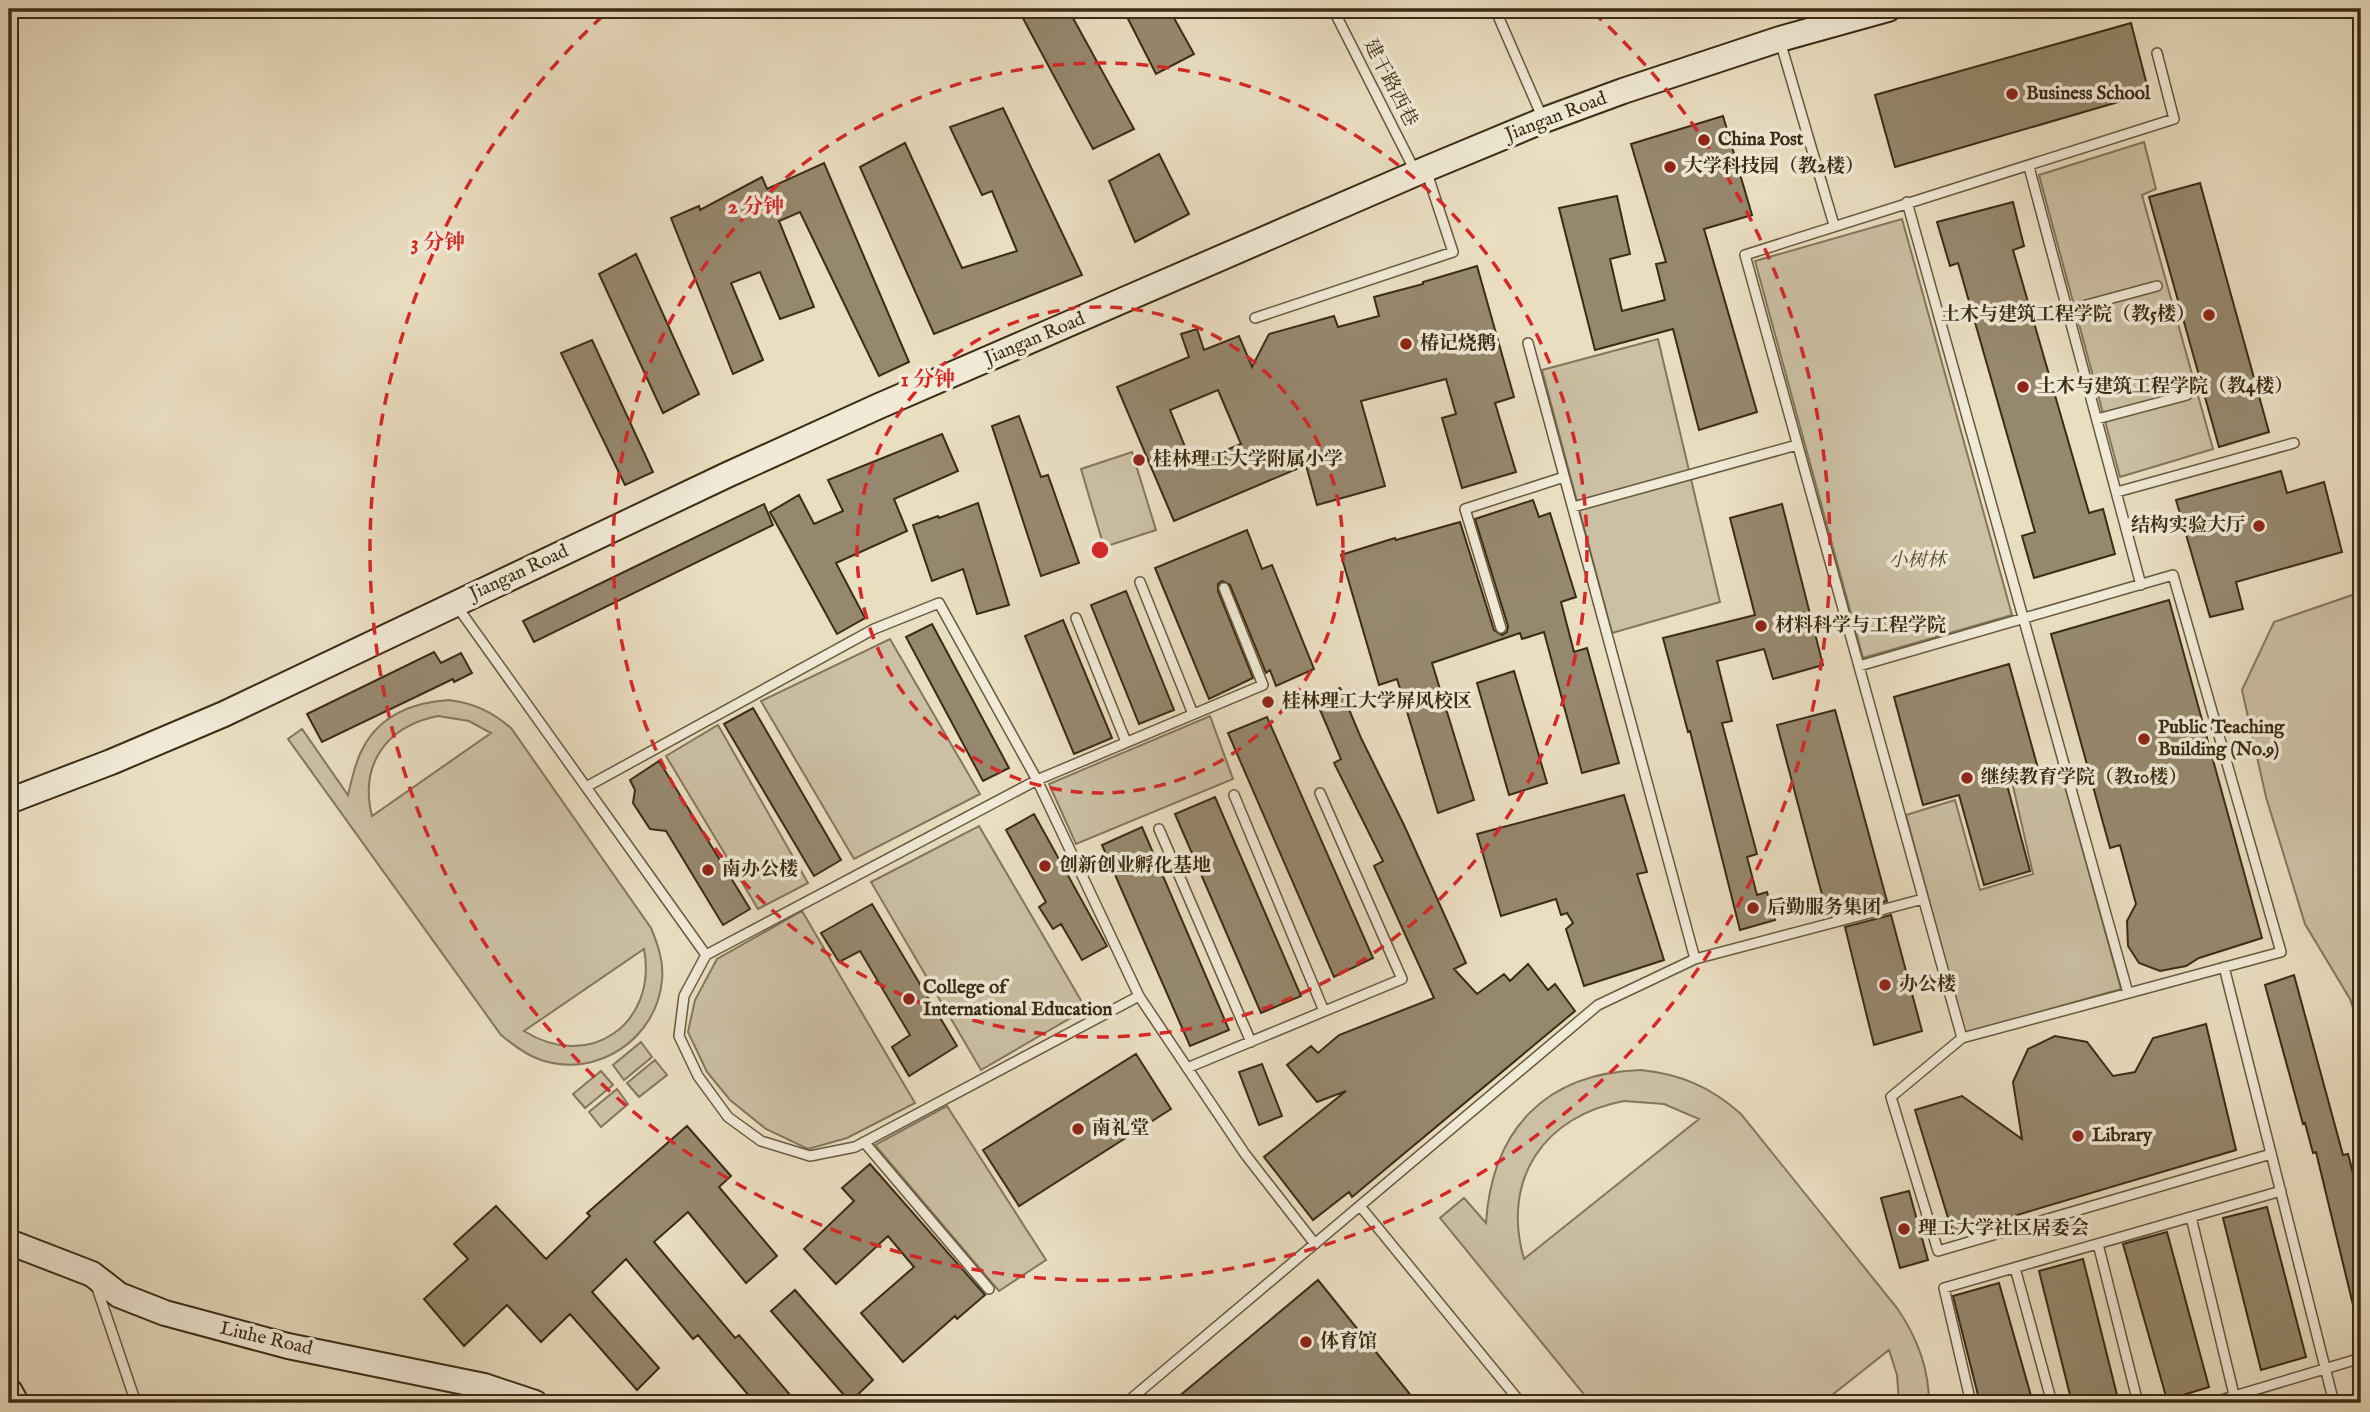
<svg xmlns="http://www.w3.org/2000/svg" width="2370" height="1412" font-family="'IM FELL English','Noto Serif SC',serif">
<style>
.green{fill:#ccc0a4;stroke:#84765c;stroke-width:2;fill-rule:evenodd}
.building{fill:#96886e;stroke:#3b2b14;stroke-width:2;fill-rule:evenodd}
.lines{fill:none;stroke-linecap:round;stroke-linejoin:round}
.lane-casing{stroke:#67583f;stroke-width:12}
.secondary-casing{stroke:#3b2b14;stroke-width:28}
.primary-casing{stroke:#3b2b14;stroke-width:30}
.lane{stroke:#f1ead7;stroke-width:9}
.secondary{stroke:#f1ead7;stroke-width:24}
.primary{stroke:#eadec1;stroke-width:26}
.ring{fill:none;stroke:#d62828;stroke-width:3.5;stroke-dasharray:12 9}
.poi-dot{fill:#8f2418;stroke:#f1ead7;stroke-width:2.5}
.labels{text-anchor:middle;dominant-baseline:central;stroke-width:7;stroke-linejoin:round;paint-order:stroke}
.street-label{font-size:19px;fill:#3b2b14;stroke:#f1ead7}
.poi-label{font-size:19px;font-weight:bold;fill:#3b2b14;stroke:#f1ead7;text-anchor:start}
.park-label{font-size:19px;font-style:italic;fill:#584931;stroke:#f1ead7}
.centre{fill:#d62828;stroke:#f1ead7;stroke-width:3.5}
.ring-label{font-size:21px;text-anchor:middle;font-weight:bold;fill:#d62828;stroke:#f1ead7;stroke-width:7;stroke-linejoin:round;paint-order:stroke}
</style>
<rect width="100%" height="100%" fill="#eadec1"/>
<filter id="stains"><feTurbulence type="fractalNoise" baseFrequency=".00286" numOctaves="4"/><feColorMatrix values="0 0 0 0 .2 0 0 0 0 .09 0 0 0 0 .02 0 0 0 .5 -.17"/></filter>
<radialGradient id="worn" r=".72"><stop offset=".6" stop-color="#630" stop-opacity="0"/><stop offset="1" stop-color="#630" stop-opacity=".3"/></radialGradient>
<path class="green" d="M2144,142L2156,189L2142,195L2213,449L2120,477L2039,175Z
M1902,219L2012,615L1863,658L1755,261Z
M1658,339L1720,602L1612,633L1542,370Z
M1132,452L1156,530L1104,547L1081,469Z
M2361,592V1032L2350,999L2305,924L2266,797L2242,690L2274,622Z
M890,639L980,794L854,859L761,701Z
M449,700C474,703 492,712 511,728L651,928C658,945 664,962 662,980C657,1038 598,1079 541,1060C526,1055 513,1045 501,1035L288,739L302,729L348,795C352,779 355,762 363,748C380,715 414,702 449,700ZM438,716L469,721L491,733L372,816C359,764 387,726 438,716ZM644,949C658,1024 589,1072 524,1031Z
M1210,716L1233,779L1076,844L1049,784Z
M718,725L808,883L758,909L666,756Z
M2061,772L2121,989L1965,1033L1906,815L1955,800L1980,890L2033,874L2013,786Z
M979,826L1086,1009L981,1070L871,882Z
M802,911L915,1103L847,1138L808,1149L766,1129L730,1100L707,1072L688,1032L695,1000L717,959Z
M641,1042L652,1057L624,1080L613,1065Z
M655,1060L667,1075L639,1097L627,1083Z
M1641,1070C1680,1074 1711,1087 1741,1114L1897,1308C1917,1337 1929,1367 1929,1403H1899L1897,1375L1889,1350L1822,1403H1591L1440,1218L1464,1198L1486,1223C1492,1129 1546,1073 1641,1070ZM1624,1101L1664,1104L1699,1119L1524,1259C1501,1179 1544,1116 1624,1101Z
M601,1071L613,1085L585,1108L573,1094Z
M617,1089L628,1104L601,1127L589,1112Z
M947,1106L1046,1260L999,1291L875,1145Z"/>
<path class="building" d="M1018,9H1068L1134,129L1093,149Z
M1123,9H1169L1194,54L1156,74Z
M2131,23L2149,93L1895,167L1875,95Z
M1003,108L1082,275L934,334L860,167L905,143L962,268L1017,251L992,191L982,195L950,127Z
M1723,116L1752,215L1704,229L1757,412L1699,430L1673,329L1595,350L1559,208L1617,196L1630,254L1610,259L1622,311L1665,300L1656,264L1666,262L1631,144Z
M1159,154L1189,214L1135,242L1109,181Z
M824,163L909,362L879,376L800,212L779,221L814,307L780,319L760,272L731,283L763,360L733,374L671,218L699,206L700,210L762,177L767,189Z
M2200,183L2269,432L2219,447L2149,197Z
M2013,202L2024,246L2013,250L2089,513L2103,509L2115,554L2034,578L2022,536L2035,532L1958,263L1950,266L1937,222Z
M636,254L699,394L663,413L599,274Z
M1477,266L1514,397L1495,403L1516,472L1462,488L1442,418L1456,414L1446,379L1361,401L1385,486L1317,505L1306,465L1174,521L1117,387L1189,357L1181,334L1197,329L1204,350L1239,336L1252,367L1269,334L1334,316L1338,327L1379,316L1374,297L1423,284V282ZM1218,390L1241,444L1192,464L1170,410Z
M592,340L653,472L625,485L561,353Z
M1019,416L1041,477L1048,475L1079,563L1041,576L992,426Z
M942,434L958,471L894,499L907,531L836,563L865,618L837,634L770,512L799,495L814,524L843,511L828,480Z
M2281,471L2287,493L2324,482L2342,552L2236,582L2243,609L2210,617L2176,500Z
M1533,500L1539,517L1550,513L1576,597L1561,602L1574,652L1587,648L1619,763L1582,773L1544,632L1522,639L1520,633L1432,663L1474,800L1438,813L1397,679L1379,685L1341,555L1395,538L1396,540L1460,522L1494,630L1502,635L1507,632L1508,626L1475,519Z
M978,503L1009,605L977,614L963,569L932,581L913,525L938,516L939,518Z
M764,504L773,525L534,642L523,621Z
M1782,504L1823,665L1773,679L1764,649L1717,661L1732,721L1722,723L1757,854L1747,857L1757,895L1767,892L1775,920L1740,930L1690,731L1688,732L1663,638L1755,615L1730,518Z
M1247,530L1262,569L1272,565L1314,669L1276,686L1270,670L1266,673L1230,585L1222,581L1218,584V591L1253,678L1209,699L1155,568Z
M1126,591L1174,710L1139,724L1091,605Z
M2169,600L2262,938L2199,958L2186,966L2160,971L2139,963L2128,946L2127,921L2136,904L2120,845L2110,848L2051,634Z
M1063,620L1112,738L1074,754L1025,636Z
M932,624L1009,768L983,781L906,637Z
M434,652L441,663L461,653L472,673L454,682L453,679L322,742L307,714Z
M2009,664L2039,772L2006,781L2030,871L1984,885L1959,795L1923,805L1894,697Z
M1514,671L1547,783L1509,795L1477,683Z
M1340,688L1361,738L1404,825L1466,963L1454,969L1477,994L1504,974L1510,981L1528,964L1548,990L1555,984L1575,1011L1352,1197L1349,1192L1313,1220L1264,1157L1346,1091L1317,1102L1287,1065L1311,1046L1318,1053L1339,1035L1434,998L1374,866L1383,861L1334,763L1341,759L1315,698Z
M753,708L841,860L814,876L724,724Z
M1835,710L1887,901L1828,917L1777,725Z
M1267,717L1373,958L1334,977L1228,733Z
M659,761L750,909L723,925L666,831L650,829L633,803L635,790L630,780Z
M1624,795L1647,872L1637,874L1664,960L1584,986L1566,929L1573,923L1567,913L1561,915L1556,899L1501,916L1477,834Z
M1215,797L1301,996L1261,1013L1175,814Z
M1034,814L1107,946L1082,960L1061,924L1053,929L1039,907L1046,902L1006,830Z
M1142,827L1229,1030L1190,1046L1102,845Z
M872,904L957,1046L909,1076L892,1047L910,1035L860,951L839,962L821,933Z
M1891,915L1922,1031L1874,1045L1845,927Z
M2294,975L2343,1155L2348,1154L2361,1204V1312L2355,1313L2316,1152L2313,1153L2305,1123L2303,1124L2265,985Z
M2206,1024L2236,1150L1953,1234L1915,1110L1962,1096L2022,1139L2013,1082L2028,1049L2055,1036L2087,1042L2113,1076L2135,1072L2153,1038Z
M1136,1054L1171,1109L1019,1206L983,1150Z
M1262,1064L1282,1116L1259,1125L1239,1072Z
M687,1126L731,1176L719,1187L777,1256L746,1283L688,1212L654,1242L735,1338L739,1335L797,1403H755L698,1335L693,1339L626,1259L592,1292L659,1368L637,1390L570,1314L541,1342L507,1305L464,1346L424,1299L468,1259L454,1244L496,1206L546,1259L590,1216L587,1213Z
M870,1164L985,1295L957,1319L955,1316L903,1362L861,1313L914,1267L888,1236L836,1284L804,1249L854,1201L842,1188Z
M1909,1191L1928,1260L1900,1268L1881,1198Z
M2267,1207L2306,1357L2261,1370L2223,1218Z
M2167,1232L2209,1387L2167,1400L2123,1244Z
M2083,1259L2119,1403H2072L2039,1271Z
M1318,1280L1417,1403H1171Z
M1999,1283L2033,1403H1980L1953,1296Z
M795,1290L873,1380L850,1402L771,1311Z"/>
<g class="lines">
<defs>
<path id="lane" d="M1333,9L1415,171
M1495,9L1543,119
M1780,41L1834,225
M2029,167L2141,585
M1907,202L2128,993
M2068,310L2157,286
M1255,318L1453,252L1426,170
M1528,343L1695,959
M2097,419L2187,395
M2117,492L2294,443
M1573,507L1797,445
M1140,582L1193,714
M456,605L706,955
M1076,618L1126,742
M1501,628L1465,509L1564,477
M1859,666L2173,575L2281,952L1962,1038L1891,1097L1938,1251L2271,1154
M586,787L874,629L939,603L1037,780L1139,996L1245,1154L1315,1244
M1234,795L1324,1011
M1159,829L1251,1042
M2224,967L2334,1403
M1139,996L855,1147L810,1156L761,1141L728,1117L698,1076L679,1036L684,996L706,955L1037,780L1263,685L1224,588
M1962,1038L1745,255L2174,119L2157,53
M1187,1068L1402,979L1320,793
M864,1142L989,1289
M1360,1206L1521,1403
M2191,1217L2236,1403
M2098,1244L2138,1403
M2015,1268L2052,1403
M96,1285L136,1403
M1126,1403L1598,1005L1695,959L1923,899
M1971,1403L1944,1288L2281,1191
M2211,1403L2361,1358"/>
<path id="secondary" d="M9,801L111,762L224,714L727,475L879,406L1426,169L1544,120L1623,91L1780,39L1888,9
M9,1242L92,1274L119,1295L165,1313L288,1346L484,1386L535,1403"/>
<path id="primary" d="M9,1392L15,1403"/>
</defs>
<use href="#lane" class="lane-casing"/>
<use href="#secondary" class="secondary-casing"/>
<use href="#primary" class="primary-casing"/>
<use href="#lane" class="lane"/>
<use href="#secondary" class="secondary"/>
<use href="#primary" class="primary"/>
</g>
<g class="ring">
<circle cx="1100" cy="550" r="243"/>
<circle cx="1100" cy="550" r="487"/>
<path d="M1593 12A730 730 0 1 1 607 12"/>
</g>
<g class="poi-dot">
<circle cx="2012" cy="94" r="7"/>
<circle cx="1704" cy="140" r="7"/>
<circle cx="1670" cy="167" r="7"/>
<circle cx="2209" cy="315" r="7"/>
<circle cx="1406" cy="344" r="7"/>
<circle cx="2023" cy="387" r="7"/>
<circle cx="1139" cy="460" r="7"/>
<circle cx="2259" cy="526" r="7"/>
<circle cx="1761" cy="626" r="7"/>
<circle cx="1268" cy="702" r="7"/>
<circle cx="2144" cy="739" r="7"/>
<circle cx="1967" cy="778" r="7"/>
<circle cx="1045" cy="866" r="7"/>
<circle cx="708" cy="870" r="7"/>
<circle cx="1753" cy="908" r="7"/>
<circle cx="1885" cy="985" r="7"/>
<circle cx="909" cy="999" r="7"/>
<circle cx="1078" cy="1129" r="7"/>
<circle cx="2078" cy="1136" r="7"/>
<circle cx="1904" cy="1229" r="7"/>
<circle cx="1306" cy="1342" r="7"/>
</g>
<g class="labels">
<g class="street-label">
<text transform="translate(1390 83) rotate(63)">建干路西巷</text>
<text transform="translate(1556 117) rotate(-21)">Jiangan Road</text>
<text transform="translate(1035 339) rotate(-23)">Jiangan Road</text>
<text transform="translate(519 573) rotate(-25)">Jiangan Road</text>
<text transform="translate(266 1339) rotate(13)">Liuhe Road</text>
</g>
<g class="poi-label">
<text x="2026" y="94">Business School</text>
<text x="1718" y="140">China Post</text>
<text x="1684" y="167">大学科技园（教2楼）</text>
<text x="2195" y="315" text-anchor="end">土木与建筑工程学院（教5楼）</text>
<text x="1420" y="344">椿记烧鹅</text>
<text x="2037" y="387">土木与建筑工程学院（教4楼）</text>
<text x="1153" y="460">桂林理工大学附属小学</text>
<text x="2245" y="526" text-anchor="end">结构实验大厅</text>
<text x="1775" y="626">材料科学与工程学院</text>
<text x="1282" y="702">桂林理工大学屏风校区</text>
<text x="2158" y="728">Public Teaching<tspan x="2158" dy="22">Building (No.9)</tspan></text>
<text x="1981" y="778">继续教育学院（教10楼）</text>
<text x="1059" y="866">创新创业孵化基地</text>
<text x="722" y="870">南办公楼</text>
<text x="1767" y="908">后勤服务集团</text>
<text x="1899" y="985">办公楼</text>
<text x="923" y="988">College of<tspan x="923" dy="22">International Education</tspan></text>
<text x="1092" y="1129">南礼堂</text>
<text x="2092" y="1136">Library</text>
<text x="1918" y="1229">理工大学社区居委会</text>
<text x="1320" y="1342">体育馆</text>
</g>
<g class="park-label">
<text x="1917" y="561">小树林</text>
</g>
</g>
<circle cx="1100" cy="550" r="10" class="centre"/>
<g class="ring-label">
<text x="756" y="213">2 分钟</text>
<text x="438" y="249">3 分钟</text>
<text x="928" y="386">1 分钟</text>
</g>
<rect width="2370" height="1412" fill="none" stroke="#eadec1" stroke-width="35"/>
<rect x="10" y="10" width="2349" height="1391" fill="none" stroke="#3b2b14" stroke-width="3.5"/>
<rect x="18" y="18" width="2335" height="1377" fill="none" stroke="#3b2b14" stroke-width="2"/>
<rect width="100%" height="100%" filter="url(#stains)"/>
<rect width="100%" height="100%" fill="url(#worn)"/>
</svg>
